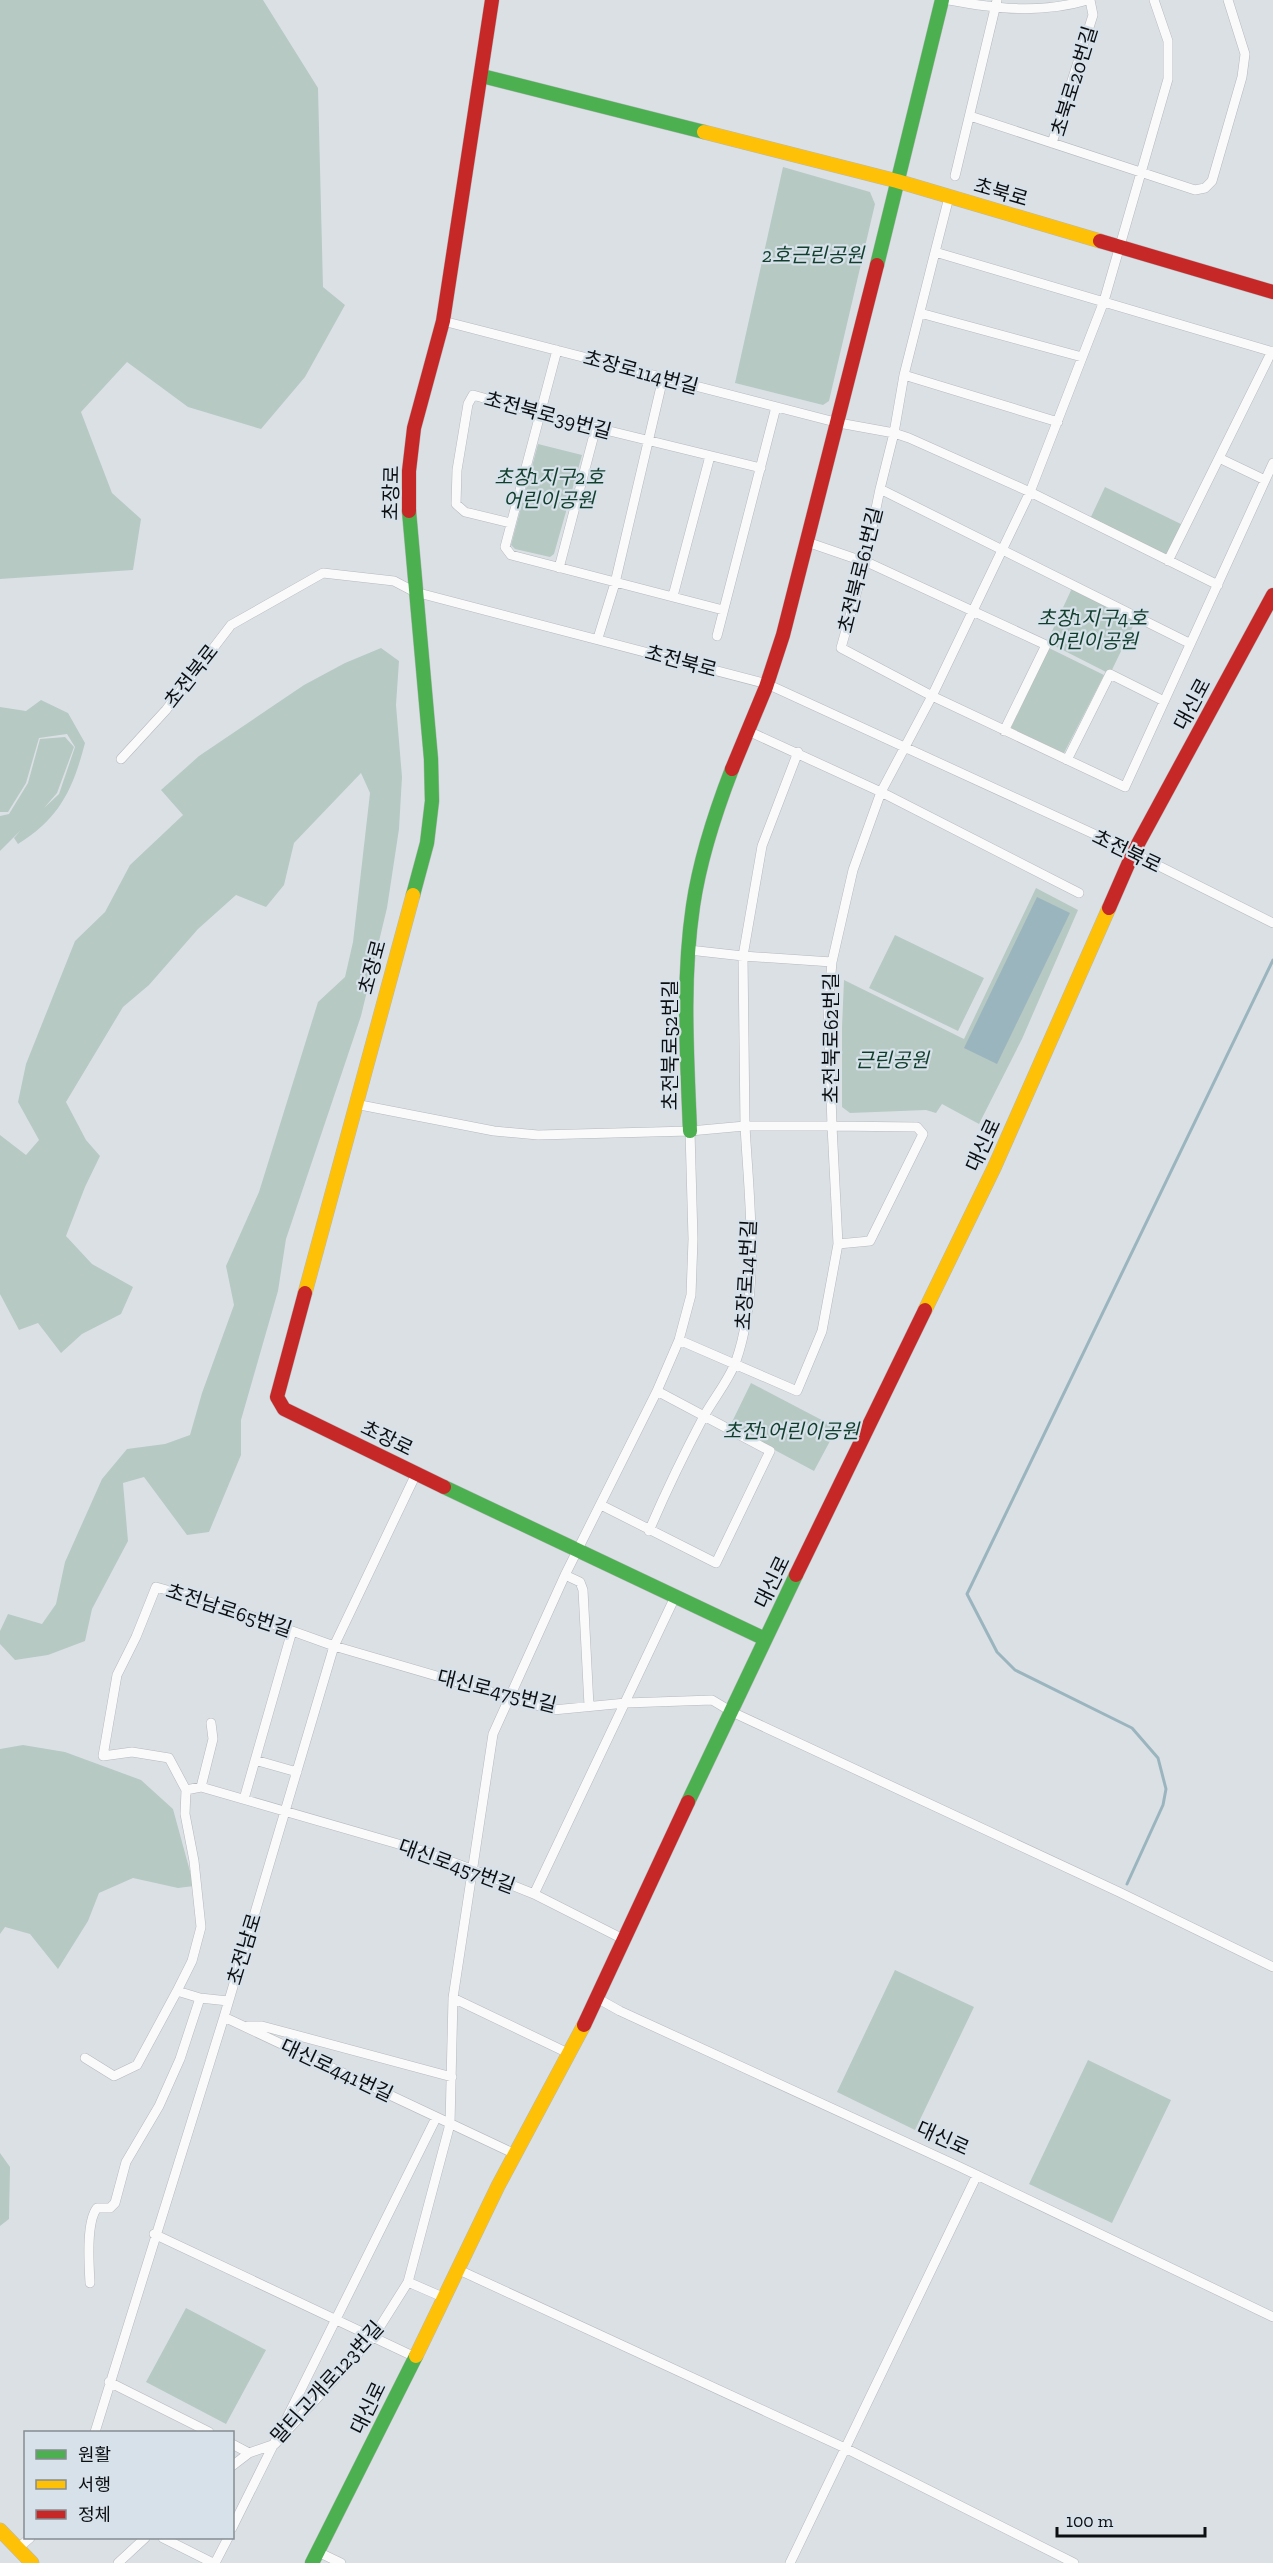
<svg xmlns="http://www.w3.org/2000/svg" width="1273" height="2563" font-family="'Zilla Slab','Noto Sans KR',serif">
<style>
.green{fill:#b7c9c3}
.water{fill:#9bb5bf}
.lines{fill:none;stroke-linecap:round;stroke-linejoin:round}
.stream{stroke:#9bb5bf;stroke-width:3}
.street-casing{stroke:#b5b9bc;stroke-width:10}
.fast-casing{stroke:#b5b9bc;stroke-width:15}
.slow-casing{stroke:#b5b9bc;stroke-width:15}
.jam-casing{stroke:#b5b9bc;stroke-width:15}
.street{stroke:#fafafb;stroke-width:9}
.fast{stroke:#4caf50;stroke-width:14}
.slow{stroke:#ffc107;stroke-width:14}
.jam{stroke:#c62828;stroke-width:14}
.labels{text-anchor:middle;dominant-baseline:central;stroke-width:4.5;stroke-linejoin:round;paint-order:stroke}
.street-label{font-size:20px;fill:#0c0f12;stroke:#d7e1e9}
.park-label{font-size:20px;font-style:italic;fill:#113e2c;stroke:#d7e1e9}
</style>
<rect width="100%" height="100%" fill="#dbe0e5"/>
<path class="green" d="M0,0H263L318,88L323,287L345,305L305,377L261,429L188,407L127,362L81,412L112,493L141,519L133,570L0,579Z
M783,167L870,192L875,204L829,401L823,405L735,383Z
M538,444L582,455L554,554L550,557L515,549L511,545Z
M1105,487L1183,525L1167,559L1089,521Z
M1073,586L1137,618L1110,674L1047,642Z
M381,648L399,661L396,705L402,777L399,829L387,908L361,1016L286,1239L278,1291L241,1420V1455L209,1532L187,1535L144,1477L123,1483L128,1541L92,1609L85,1641L48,1655L15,1660L0,1644V1631L8,1614L42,1624L56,1604L65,1562L102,1479L127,1449L165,1444L190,1435L202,1393L234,1305L226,1266L259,1192L318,1002L345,977L353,942L370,793L361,773L294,843L284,885L266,907L236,895L198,929L149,985L123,1007L66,1102L86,1140L100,1156L85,1187L66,1236L92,1264L133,1287L121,1314L82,1334L61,1353L38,1323L19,1330L0,1294V1135L26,1155L39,1140L18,1102L26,1064L75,941L105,912L130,865L183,815L161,790L199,756L304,685L345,663Z
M1049,648L1104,675L1064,753L1011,728Z
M41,700L68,713L85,743C73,789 60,818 18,844L14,838L21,830L0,851V816L9,814L28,783L40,739L65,737L74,747L57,793L44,808L59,794L75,747L67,734L39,738L26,783L8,812H0V707L26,711Z
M1036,888L1078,910L1022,1039L979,1124L942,1104L936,1113L926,1110L850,1113L842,1107V1027L844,980L964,1039Z
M895,935L984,978L958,1031L869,988Z
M751,1383L837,1428L814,1471L730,1426Z
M23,1745L65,1752L141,1780L173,1809L194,1886L178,1888L133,1878L99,1893L88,1921L58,1969L30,1934L5,1927L0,1934V1749Z
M895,1970L974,2007L915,2130L837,2092Z
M1088,2060L1171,2100L1112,2223L1029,2184Z
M0,2153L10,2167L9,2219L0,2226Z
M186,2308L266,2350L226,2424L146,2382Z"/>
<path class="water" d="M1037,897L1070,913L997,1064L964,1048Z"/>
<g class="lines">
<path class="stream" d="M1127,1884L1163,1805L1166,1789L1158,1758L1132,1728L1015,1670L997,1652L967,1594L1273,960"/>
<defs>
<path id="street" d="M949,0C997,9 1040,14 1088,0
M970,116L1195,190L1205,188L1212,181L1242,77L1245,54L1228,0
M1052,143L1093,15L1090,0
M955,176L997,0
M935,252L949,197
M920,313L1082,357
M443,321L839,423L894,433L909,438L1030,492L1218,585
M557,350L505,547L511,555L723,610
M904,375L1058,422
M1219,458L1265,480
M880,489L894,433L904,375L935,252L1273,352
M510,523L465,512L456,504L457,470L468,404L473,395L540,414L761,468
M807,542L871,564L1046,645L1004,731
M1168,561L1272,351
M559,568L596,427
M673,596L710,456
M717,636L776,407
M598,638L615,583L663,378
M1189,643L880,489L865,562L841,648L932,696L1125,787L1273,463
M748,731L881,792L1079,893
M798,752L762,846L743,956L832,962
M121,759L166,710L231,625L323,573L394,581L415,592L767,684L1107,840L1273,923
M1067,760L1110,674L1164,701
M355,1104L494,1131L538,1135L690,1131L745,1126L743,956L689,950
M832,1126L917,1127L923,1134L870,1241L838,1244Z
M679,1340L797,1391L822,1331L838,1244
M601,1505L716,1563L770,1451L657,1391
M649,1531C666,1491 684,1454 704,1416C714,1398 729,1380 736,1361C761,1289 749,1200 745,1126H832L828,1006L832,962L853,870L881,792L932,696L1030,492L1104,301L1168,79V41L1154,0
M565,1575L580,1582L583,1590L589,1706
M255,1760L297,1772
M201,1787L213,1739L211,1723
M186,1790L185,1814L194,1861L201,1927L192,1961L177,1991L200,1998
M244,1799L292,1631
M534,1894L675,1597
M623,1939L534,1894L471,1869L419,1850L201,1787L186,1790L169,1758L132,1752L103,1756L117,1675L136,1637L156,1587L220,1605L334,1646L553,1710L626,1703L712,1700L732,1712L1119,1892L1273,1967
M595,1997L620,2011L960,2167L1273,2317
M453,1998L570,2054
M224,2017L515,2154
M248,2026H262L452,2077
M85,2058L114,2076L137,2065L177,1991
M154,2234L415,2357
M459,2270L845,2448L1074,2563
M408,2282L445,2298
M90,2283C89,2264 86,2222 97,2208H110L115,2203L126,2162L159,2106L180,2059L200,1998L228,2001
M109,2382L209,2432
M95,2432L224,2017L334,1646L416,1474
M232,2444L249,2453
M232,2466L249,2453L275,2444L374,2336L408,2282L450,2124L453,1998L493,1734L565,1575L657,1391L679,1340L691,1295L693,1239L690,1131
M232,2528L436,2118
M163,2538L213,2563
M17,2549L30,2538
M318,2552L341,2563
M118,2563L145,2538
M215,2563L228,2538
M790,2563L977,2175"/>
<path id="fast" d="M482,76L704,132
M877,265L942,0
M409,511L431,759L432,801L427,843L413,895
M690,1131C687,1056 682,980 693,906C700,858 715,813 732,769
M444,1487L765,1639
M688,1802L796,1575
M312,2563L416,2356"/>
<path id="slow" d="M704,132L897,181L1100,241
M305,1293L413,895
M925,1310L994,1168L1109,908
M416,2356L498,2186L584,2025
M0,2530L32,2563"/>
<path id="jam" d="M1100,241L1273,292
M409,511V471L414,428L443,321L492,0
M732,769L766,687L783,635L877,265
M1109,908L1133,853L1273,595
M305,1293L277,1397L284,1409L444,1487
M796,1575L925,1310
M584,2025L688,1802"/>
</defs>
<use href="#street" class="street-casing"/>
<use href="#fast" class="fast-casing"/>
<use href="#slow" class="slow-casing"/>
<use href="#jam" class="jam-casing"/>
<use href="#street" class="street"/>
<use href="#fast" class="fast"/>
<use href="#slow" class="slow"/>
<use href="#jam" class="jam"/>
</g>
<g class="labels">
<g class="street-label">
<text transform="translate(1074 81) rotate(-73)">초북로20번길</text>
<text transform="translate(1001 192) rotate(16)">초북로</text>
<text transform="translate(641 372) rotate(15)">초장로114번길</text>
<text transform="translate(548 415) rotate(15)">초전북로39번길</text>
<text transform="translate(391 493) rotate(-89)">초장로</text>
<text transform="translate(860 570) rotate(-76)">초전북로61번길</text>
<text transform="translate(681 661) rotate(15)">초전북로</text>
<text transform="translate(191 676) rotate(-52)">초전북로</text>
<text transform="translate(1192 704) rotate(-62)">대신로</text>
<text transform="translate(1127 851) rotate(26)">초전북로</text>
<text transform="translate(372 967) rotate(-75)">초장로</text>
<text transform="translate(831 1038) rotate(-90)">초전북로62번길</text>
<text transform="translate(670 1045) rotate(-90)">초전북로52번길</text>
<text transform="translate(983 1145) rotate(-65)">대신로</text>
<text transform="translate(746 1275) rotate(-87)">초장로14번길</text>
<text transform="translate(387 1438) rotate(26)">초장로</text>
<text transform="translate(772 1582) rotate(-64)">대신로</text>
<text transform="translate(229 1610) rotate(18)">초전남로65번길</text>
<text transform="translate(497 1691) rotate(14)">대신로475번길</text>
<text transform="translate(457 1866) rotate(20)">대신로457번길</text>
<text transform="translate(244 1949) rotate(-73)">초전남로</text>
<text transform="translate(337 2070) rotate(25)">대신로441번길</text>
<text transform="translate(943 2138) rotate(24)">대신로</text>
<text transform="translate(327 2382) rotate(-48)">말티고개로123번길</text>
<text transform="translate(368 2408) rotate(-64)">대신로</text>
</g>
<g class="park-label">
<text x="813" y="255">2호근린공원</text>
<text x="549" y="477">초장1지구2호<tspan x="549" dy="23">어린이공원</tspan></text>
<text x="1092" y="618">초장1지구4호<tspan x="1092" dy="23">어린이공원</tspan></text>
<text x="892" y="1060">근린공원</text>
<text x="791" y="1431">초전1어린이공원</text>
</g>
</g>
<rect x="24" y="2431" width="210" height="108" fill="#d7e1e9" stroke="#868d93" stroke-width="1.5"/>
<rect x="36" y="2450" width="30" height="9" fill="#4caf50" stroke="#868d93" stroke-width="1.5"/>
<text x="78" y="2461" font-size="18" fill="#0c0f12">원활</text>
<rect x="36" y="2480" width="30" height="9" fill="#ffc107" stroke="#868d93" stroke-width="1.5"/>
<text x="78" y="2491" font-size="18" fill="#0c0f12">서행</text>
<rect x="36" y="2510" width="30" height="9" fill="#c62828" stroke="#868d93" stroke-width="1.5"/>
<text x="78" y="2521" font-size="18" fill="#0c0f12">정체</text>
<path d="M1057 2527v9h148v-9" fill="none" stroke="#0c0f12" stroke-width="3"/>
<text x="1066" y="2527" font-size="18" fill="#0c0f12" stroke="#d7e1e9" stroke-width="4.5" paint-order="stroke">100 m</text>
</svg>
